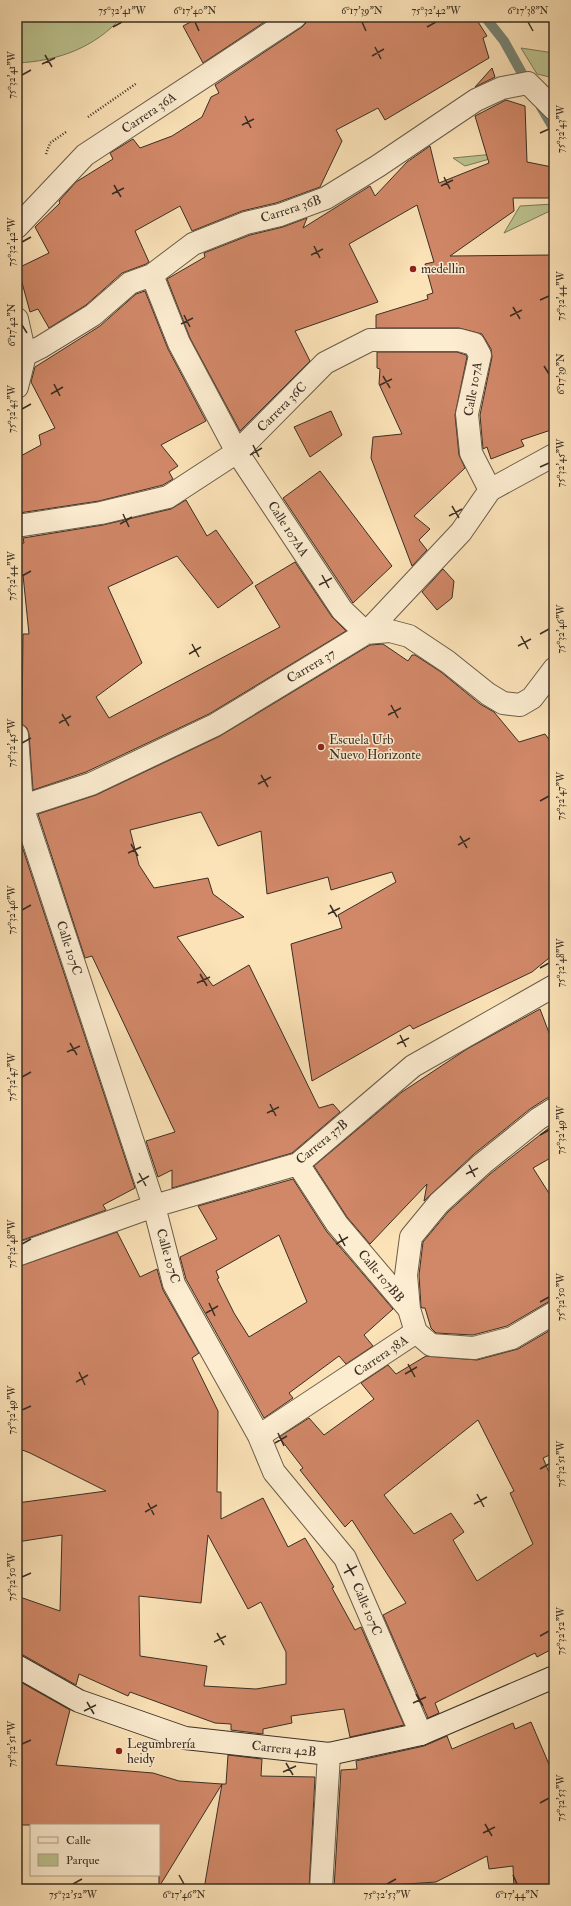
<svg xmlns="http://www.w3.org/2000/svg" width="571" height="1906" font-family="'IM FELL Double Pica',serif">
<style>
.green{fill:#bcc490;stroke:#7b7a5a}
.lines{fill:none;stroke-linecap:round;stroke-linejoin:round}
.stream{stroke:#778576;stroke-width:10}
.building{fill:#d18868;stroke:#3a2f24;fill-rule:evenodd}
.street-casing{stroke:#6a5c49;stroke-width:24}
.secondary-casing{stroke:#3a2f24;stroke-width:24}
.path{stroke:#3a2f24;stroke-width:2.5;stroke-dasharray:1 2;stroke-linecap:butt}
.street{stroke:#fcecd0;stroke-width:22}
.secondary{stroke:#fcecd0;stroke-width:22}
.ticks{fill:none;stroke:#3a2f24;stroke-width:1.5}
.poi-dot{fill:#8f2418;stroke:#fcecd0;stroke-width:1.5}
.labels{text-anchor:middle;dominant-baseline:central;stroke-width:3;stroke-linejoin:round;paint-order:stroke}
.street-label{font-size:13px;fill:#3a2f24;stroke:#fcecd0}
.poi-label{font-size:13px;fill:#3a2f24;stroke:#fcecd0;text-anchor:start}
.neatline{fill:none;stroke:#3a2f24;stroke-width:1.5}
.ticks-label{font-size:10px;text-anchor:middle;fill:#3a2f24}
</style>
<rect width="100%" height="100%" fill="#fbe2b7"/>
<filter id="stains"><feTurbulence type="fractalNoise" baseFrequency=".005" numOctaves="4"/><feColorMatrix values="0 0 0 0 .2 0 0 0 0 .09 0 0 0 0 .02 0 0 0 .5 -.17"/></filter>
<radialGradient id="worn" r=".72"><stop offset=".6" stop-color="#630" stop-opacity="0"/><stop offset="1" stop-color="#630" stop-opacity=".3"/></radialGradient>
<path class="green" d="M17,17H122C94,48 58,61 17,63Z
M521,48L554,53V78L537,74Z
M514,152L465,166L453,158Z
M554,204V209L504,233L520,206Z"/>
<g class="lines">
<path class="stream" d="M485,17L504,41L528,84
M541,107L554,129"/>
</g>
<path class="building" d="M200,17H272L203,63L183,26Z
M307,17H475L487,36L483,38L489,58L385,120L378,108L336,130L342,141L320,187L276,203L242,211L192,231L180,206L135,231L149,262L146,264L122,273L86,305L49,328L38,309L30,312L18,268L49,253L35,227L60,203L59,201L76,182L113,159L110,153L133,139L140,148L172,136L202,117L211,97L219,93L215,85L302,27L306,23Z
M492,68L495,77L475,87Z
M506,100L525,106L527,162L552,167L554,198H513L514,211L450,256L554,255V429L521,440L524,446L491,459L487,447L483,449L480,415L492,357L491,349L482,334L459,328H376V315L428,299L427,295L433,293L425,264L434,262L417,205L349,244L378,302L295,331L310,361L240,431L190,338L167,279L205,257L204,253L250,235L283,227L307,218L303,228L370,186L375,196L407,162L430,146L439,183L489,163L475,116Z
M145,291L168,349L206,421L161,445L178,466L169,472L173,479L163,485L99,501L19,513L17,499V458L41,445L39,435L55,428L31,382L35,367L100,326L136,294Z
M377,352H457L466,355L467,357L455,415L459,455L465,468L414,516L430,529L419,540L427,550L412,566L371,458L373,437L402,434L379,384L380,369L377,368Z
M331,411L342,435L310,457L294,427Z
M320,471L392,566L353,603L283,498Z
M186,500L207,536L216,530L253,583L218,608L177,556L108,587L142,663L96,697L109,718L280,627L255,586L295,562L332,617L346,631L209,714L86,772L33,790L29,734L27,728L22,724L23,634H29L23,575H19L17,544L24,543L23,538L103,525L171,509Z
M443,569L454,581L452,598L437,610L422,592Z
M383,644L408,661L412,655H415L441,672L480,704L494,712L519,742L545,734L554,746V954L532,972L413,1029L410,1025L312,1081L291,944L342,928L338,915L396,882L392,872L331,890L328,877L267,894L261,831L218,846L201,812L130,830L139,865L154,888L208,878L213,894L244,917L177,937L213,986L249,965L319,1108L333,1104L340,1112L292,1153L172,1188V1170L158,1177L146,1141L175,1132L92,956L85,958L38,814L96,795L220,736L370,645Z
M17,831L135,1188L103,1205L106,1210L17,1242Z
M540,1009L554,1046V1097L547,1098L530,1109L474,1154L424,1201L427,1184L370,1244L347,1217L314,1166L402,1092L467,1049Z
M554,1124V1156L533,1168L554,1201V1301L548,1302L507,1326L473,1335L436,1333L431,1328L425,1308H422L421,1307L419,1275L423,1242L448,1212L490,1174Z
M293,1179L327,1232L393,1309L364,1335L373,1346L346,1364L339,1356L289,1393L293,1398L264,1418L186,1279L180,1257L217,1239L198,1206ZM279,1235L307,1302L249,1337L234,1313L217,1279L219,1278L216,1271Z
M117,1232L140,1277L157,1269L163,1290L199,1353L192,1358L218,1411L217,1492H221V1519L263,1498L288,1547L305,1538L334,1587L332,1588L355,1630L361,1627L404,1725L350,1737L344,1709L291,1716L292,1723L263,1729V1734L231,1730V1724L215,1723L130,1692L128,1696L79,1674L76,1685L23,1655L17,1654V1596L60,1611L62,1535L17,1542V1503L106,1491L30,1453L17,1448V1267ZM208,1535L248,1609L261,1602L286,1652V1684L256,1689L204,1686L207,1666L140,1656L139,1596L201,1603Z
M554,1328V1453L543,1458L554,1484V1648L537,1657L535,1653L435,1703L439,1713L428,1718L383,1615L406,1603L352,1520L345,1527L300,1470L303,1468L279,1437L309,1418L324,1435L374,1399L361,1383L388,1365L396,1374L426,1356L477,1360L518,1349ZM478,1420L514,1491L510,1493L533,1544L477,1581L453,1540L464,1532L451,1513L414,1534L384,1495Z
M17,1680L70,1710L56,1765L153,1773L179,1781L222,1784L159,1887V1825H17Z
M531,1722L554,1776V1884L514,1889L513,1866L489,1869L487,1856L436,1882L392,1885V1889H334L341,1770L357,1769L356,1761L424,1746L447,1736L452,1749L513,1723L515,1729Z
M228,1755L262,1759L261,1776L315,1777L309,1889H204L222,1784H226Z"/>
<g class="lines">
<defs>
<path id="street" d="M17,227L85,155L295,17
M152,275L179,343L237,452L342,610L366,633L390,631L409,636L448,662L488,694L503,703L520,705L532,698L554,669
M17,319L25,355L17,387
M25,355L41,347L93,315L130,283L152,275L193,244L246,223L280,215L326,198L378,166L476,100L502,88L528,83L554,109
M17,526L101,513L168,497L237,452L325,363L370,340H459L474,344L480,355L467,414L471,453L490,490
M17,735L22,806L154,1206L174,1284L259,1436L274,1472L345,1558L421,1734
M17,808L91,784L215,725L366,633L461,532L490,490L554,455
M298,1164L337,1224L409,1309
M17,1255L154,1206L298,1164L413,1066L554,986
M416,1332L409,1309L406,1275L411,1237L439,1203L482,1164L538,1119L554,1109
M416,1332L431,1345L474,1348L512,1338L554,1313
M259,1436L416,1332
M321,1889L329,1754"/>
<path id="secondary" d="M17,1666L79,1701L185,1738L329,1754L421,1734L554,1677"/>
</defs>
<use href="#street" class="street-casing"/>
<use href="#secondary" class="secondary-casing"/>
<path class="path" d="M88,117L137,83
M46,154L50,143L66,132"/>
<use href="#street" class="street"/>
<use href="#secondary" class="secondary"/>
</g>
<path class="ticks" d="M195,22L199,31M362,22L366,31M528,22L533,31M113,27L122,22M427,27L436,22M375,47L381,59M45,55L52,67M372,56L384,49M42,64L55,58M22,75L31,70M245,116L251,128M242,125L254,119M540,133L549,129M444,177L450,189M114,185L121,197M441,186L453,180M112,194L124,188M22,242L31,237M314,246L320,258M311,255L323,249M540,300L549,296M513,307L520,319M184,315L190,327M510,316L522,310M181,324L193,318M22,325L27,333M544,366L549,374M383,376L390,388M54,384L60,396M380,385L392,379M51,394L63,387M22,409L31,404M253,445L259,457M250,455L262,448M540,467L549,463M452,506L459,518M123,514L129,527M449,516L462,509M120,524L132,517M322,575L329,588M22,576L31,571M319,585L332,578M540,634L549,629M521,636L528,649M192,644L199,657M518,646L531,639M189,654L201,647M391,705L398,718M62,714L69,726M388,715L401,708M59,723L71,716M22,743L31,738M261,775L268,787M258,784L271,777M540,801L549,796M460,836L467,848M131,844L138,856M458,845L470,838M128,853L141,847M330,905L337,917M22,910L31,905M328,914L340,908M540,968L549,963M200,974L207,986M197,983L210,977M400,1035L406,1047M70,1043L77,1055M397,1044L409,1038M67,1052L80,1046M22,1077L31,1072M270,1104L276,1116M267,1113L279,1107M540,1135L549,1130M469,1165L475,1177M139,1173L146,1186M466,1174L478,1168M137,1183L149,1176M339,1234L345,1246M22,1244L31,1239M336,1244L348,1237M540,1302L549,1297M209,1303L215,1316M206,1313L218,1306M408,1364L415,1377M79,1372L85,1385M405,1374L417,1367M76,1382L88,1375M22,1410L31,1406M278,1433L284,1446M275,1443L287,1436M540,1469L549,1464M477,1494L484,1507M148,1503L154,1515M474,1504L487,1497M145,1512L157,1505M347,1564L354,1576M344,1573L357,1566M22,1577L31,1573M217,1633L224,1645M540,1636L549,1631M214,1642L226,1636M416,1694L423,1706M87,1702L94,1714M413,1703L426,1697M84,1711L96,1705M22,1744L31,1740M286,1763L293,1775M283,1772L296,1766M540,1803L549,1798M485,1824L492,1836M483,1833L495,1827M179,1875L184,1884M513,1875L517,1884M73,1884L82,1879M387,1884L396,1879"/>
<g class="poi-dot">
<circle cx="413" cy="269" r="4"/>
<circle cx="321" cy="747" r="4"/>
<circle cx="119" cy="1751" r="4"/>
</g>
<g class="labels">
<g class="street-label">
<text transform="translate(149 113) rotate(-34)">Carrera 36A</text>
<text transform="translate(291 209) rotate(-18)">Carrera 36B</text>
<text transform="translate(473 389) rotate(-80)">Calle 107A</text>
<text transform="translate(282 407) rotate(-45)">Carrera 36C</text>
<text transform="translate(288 529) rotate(57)">Calle 107AA</text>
<text transform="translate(311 666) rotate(-31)">Carrera 37</text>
<text transform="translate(69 948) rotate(72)">Calle 107C</text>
<text transform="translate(322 1142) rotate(-39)">Carrera 37B</text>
<text transform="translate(168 1256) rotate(74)">Calle 107C</text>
<text transform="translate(381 1276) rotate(50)">Calle 107BB</text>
<text transform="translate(381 1356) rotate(-34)">Carrera 38A</text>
<text transform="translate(367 1609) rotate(67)">Calle 107C</text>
<text transform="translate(284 1749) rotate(6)">Carrera 42B</text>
</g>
<g class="poi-label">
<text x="421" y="269">medellin</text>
<text x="329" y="740">Escuela Urb<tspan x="329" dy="15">Nuevo Horizonte</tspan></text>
<text x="127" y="1744">Legumbrería<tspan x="127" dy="15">heidy</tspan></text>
</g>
</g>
<rect width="571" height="1906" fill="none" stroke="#fbe2b7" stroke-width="44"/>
<rect x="30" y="1824" width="130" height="52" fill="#fcecd0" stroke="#aea08b"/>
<rect x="38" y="1837" width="20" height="6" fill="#fcecd0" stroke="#aea08b"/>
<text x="66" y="1844" font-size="12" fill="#3a2f24">Calle</text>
<rect x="38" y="1854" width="20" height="12" fill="#bcc490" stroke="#aea08b"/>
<text x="66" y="1864" font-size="12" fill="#3a2f24">Parque</text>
<rect x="22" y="22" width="527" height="1862" class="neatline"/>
<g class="ticks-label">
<text x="122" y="14">75°32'41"W</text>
<text x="195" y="14">6°17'40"N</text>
<text x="362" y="14">6°17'39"N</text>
<text x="436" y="14">75°32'42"W</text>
<text x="528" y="14">6°17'38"N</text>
<text transform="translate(11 75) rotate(-90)" y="4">75°32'41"W</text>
<text transform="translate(560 129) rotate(-90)" y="4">75°32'43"W</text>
<text transform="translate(11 242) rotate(-90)" y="4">75°32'42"W</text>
<text transform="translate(560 296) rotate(-90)" y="4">75°32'44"W</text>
<text transform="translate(11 325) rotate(-90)" y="4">6°17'42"N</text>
<text transform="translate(560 374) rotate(-90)" y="4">6°17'39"N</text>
<text transform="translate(11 409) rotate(-90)" y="4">75°32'43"W</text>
<text transform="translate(560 463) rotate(-90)" y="4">75°32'45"W</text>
<text transform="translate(11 576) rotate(-90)" y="4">75°32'44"W</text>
<text transform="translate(560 629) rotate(-90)" y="4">75°32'46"W</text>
<text transform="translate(11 743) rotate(-90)" y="4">75°32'45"W</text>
<text transform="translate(560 796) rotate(-90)" y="4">75°32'47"W</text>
<text transform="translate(11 910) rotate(-90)" y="4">75°32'46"W</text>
<text transform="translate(560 963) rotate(-90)" y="4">75°32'48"W</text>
<text transform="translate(11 1077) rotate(-90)" y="4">75°32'47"W</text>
<text transform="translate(560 1130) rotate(-90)" y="4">75°32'49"W</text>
<text transform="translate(11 1244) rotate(-90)" y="4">75°32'48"W</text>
<text transform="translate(560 1297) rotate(-90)" y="4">75°32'50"W</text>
<text transform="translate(11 1410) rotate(-90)" y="4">75°32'49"W</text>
<text transform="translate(560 1464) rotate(-90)" y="4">75°32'51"W</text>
<text transform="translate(11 1577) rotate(-90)" y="4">75°32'50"W</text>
<text transform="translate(560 1631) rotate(-90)" y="4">75°32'52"W</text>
<text transform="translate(11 1744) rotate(-90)" y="4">75°32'51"W</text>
<text transform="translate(560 1798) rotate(-90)" y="4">75°32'53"W</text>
<text x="73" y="1898">75°32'52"W</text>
<text x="184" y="1898">6°17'46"N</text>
<text x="387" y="1898">75°32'53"W</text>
<text x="517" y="1898">6°17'44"N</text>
</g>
<rect width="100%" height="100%" filter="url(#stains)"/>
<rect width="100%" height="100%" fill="url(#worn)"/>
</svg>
